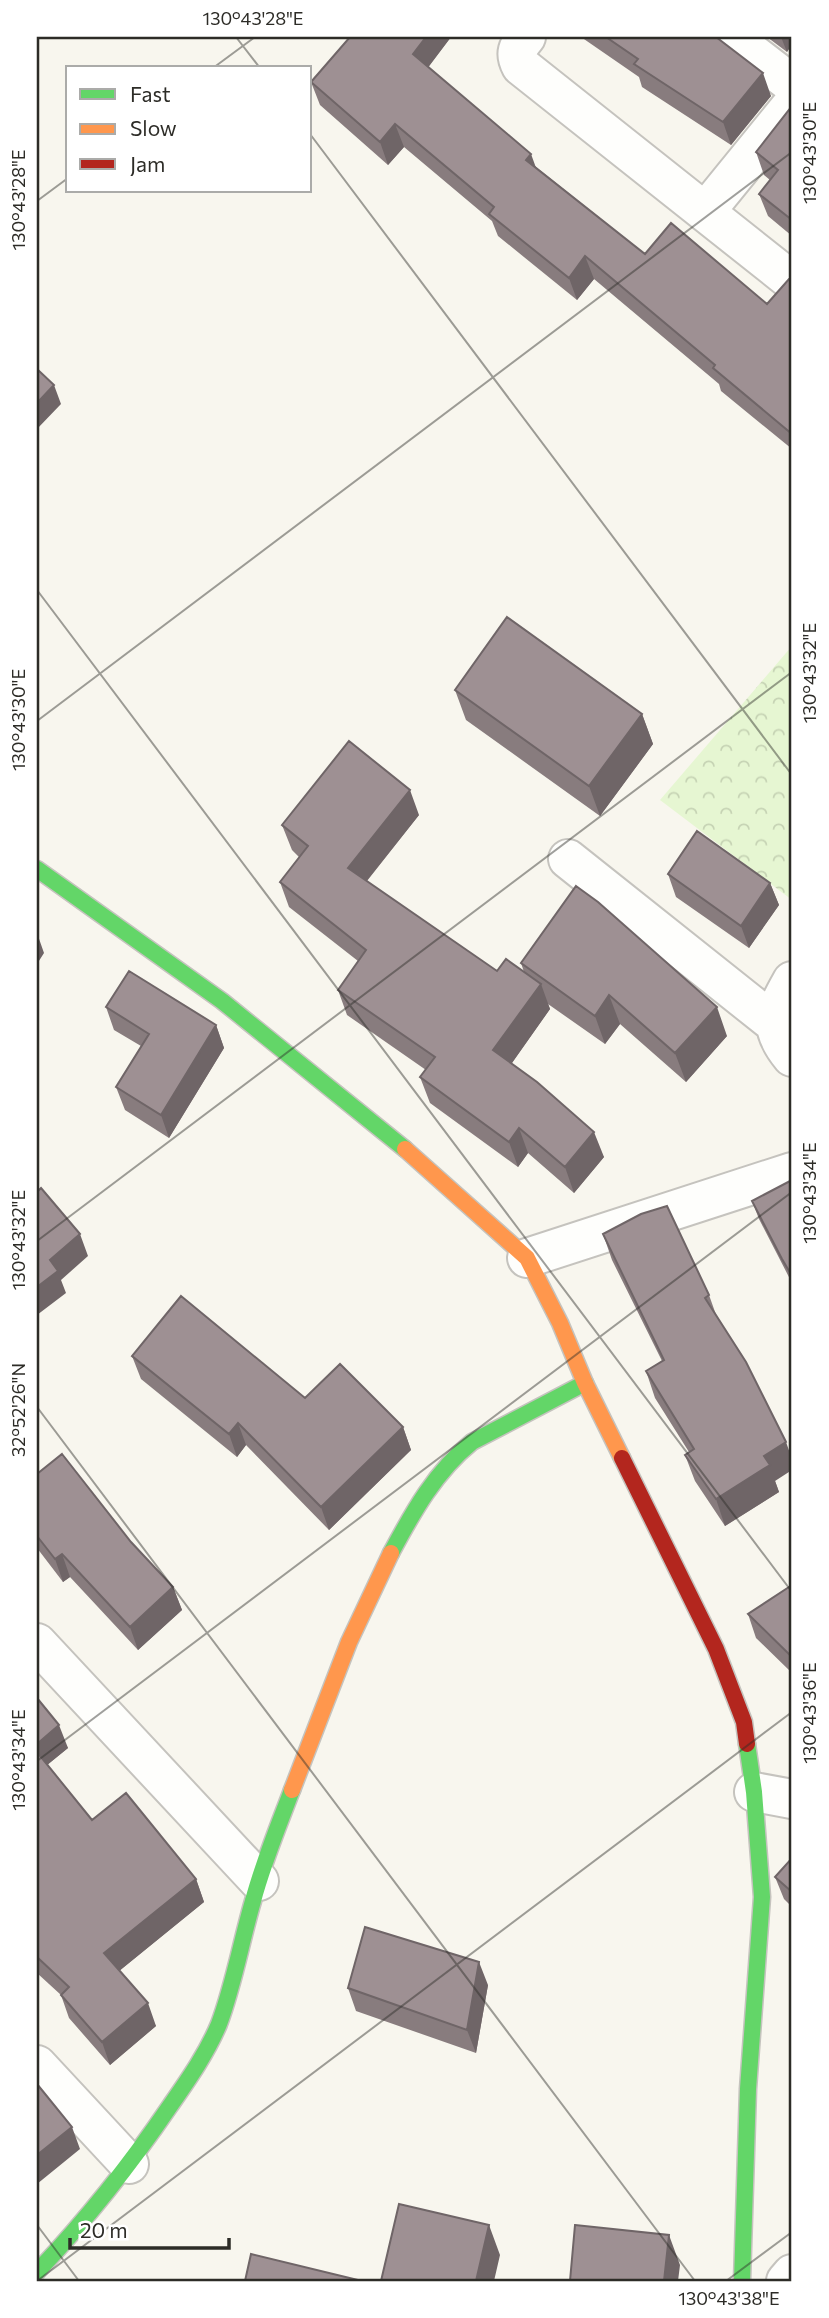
<svg xmlns="http://www.w3.org/2000/svg" width="829" height="2318" font-family="Commissioner,sans-serif">
<style>
.park{fill:url(#park-crowns)}
.lines{fill:none;stroke-linecap:round;stroke-linejoin:round}
.street-casing{stroke:#c5c3be;stroke-width:42}
.fast-casing{stroke:#c5c3be;stroke-width:19}
.slow-casing{stroke:#c5c3be;stroke-width:19}
.jam-casing{stroke:#c5c3be;stroke-width:19}
.street{stroke:#fefefc;stroke-width:38}
.fast{stroke:#63d668;stroke-width:16}
.slow{stroke:#ff974d;stroke-width:16}
.jam{stroke:#b3261e;stroke-width:16}
.wall{fill:#887c7e}
.shaded-wall{fill:#6f6567}
.building{fill:#9e9093;stroke:#6f6567;stroke-width:2}
.ticks{fill:none;stroke:#2d2c27;stroke-width:2;stroke-opacity:0.45}
.neatline{fill:none;stroke:#2d2c27;stroke-width:2.5}
.ticks-label{font-size:18px;text-anchor:middle;fill:#2d2c27}
</style>
<defs>
<pattern id="park-crowns" width="20" height="18" patternUnits="userSpaceOnUse" patternTransform="scale(1.75)"><rect width="20" height="18" fill="#e6f6d2"/><path d="M2 6a3 3 0 1 1 6 0M12 15a3 3 0 1 1 6 0" fill="none" stroke="#c6d3b4"/></pattern>
</defs>
<rect width="100%" height="100%" fill="#f8f6ee"/>
<path class="park" d="M792,646V900L660,800Z"/>
<g class="lines">
<defs>
<path id="street" d="M526,37C518,47 514,53 521,66L792,281
M731,37L792,84
M705,212L792,105
M568,859L774,1023
M792,981C774,1013 767,1027 792,1057
M527,1258L792,1172
M37,1643L259,1881
M754,1792L792,1799
M37,2065L129,2164
M786,2281L792,2274"/>
<path id="fast" d="M37,869L222,1001L405,1149
M391,1553C413,1512 435,1472 472,1442L585,1383
M37,2272C86,2220 130,2165 170,2106C188,2080 207,2053 219,2024C234,1984 241,1942 253,1901C263,1863 278,1827 292,1790
M742,2281L748,2089L762,1897L754,1792L747,1744"/>
<path id="slow" d="M405,1149L527,1258L560,1323L585,1383L622,1458
M292,1790L349,1642L391,1553"/>
<path id="jam" d="M622,1458L716,1649L744,1722L747,1744"/>
</defs>
<use href="#street" class="street-casing"/>
<use href="#fast" class="fast-casing"/>
<use href="#slow" class="slow-casing"/>
<use href="#jam" class="jam-casing"/>
<use href="#street" class="street"/>
<use href="#fast" class="fast"/>
<use href="#slow" class="slow"/>
<use href="#jam" class="jam"/>
</g>
<path class="wall" d="M451,37L428,67L536,167L645,254L767,304L792,277V449L721,391L719,384L594,279L577,300L498,236L492,221L404,147L388,165L320,105L311,82Z
M581,37H716L771,96L731,145L642,87L639,77Z
M767,37H792L787,52Z
M792,106V236L768,216L759,194L770,180L764,175L756,152Z
M455,690L642,714L653,744L600,816L466,720Z
M419,815L367,881L497,971L524,972L521,963L727,1036L686,1082L620,1024L605,1044L548,1004L550,1009L511,1064L604,1157L574,1193L528,1153L518,1167L430,1103L420,1077L426,1070L347,1015L338,990L358,961L289,907L280,882L299,857L292,850L282,825Z
M668,874L770,883L779,905L749,948L676,897Z
M106,1007L216,1025L224,1048L169,1138L125,1110L116,1087L141,1046L114,1030Z
M792,1180V1283L759,1219L752,1201Z
M603,1234L709,1295L779,1492L725,1526L695,1481L685,1455L689,1452L655,1398L646,1371L662,1361L612,1260Z
M132,1356L305,1398L403,1427L411,1450L329,1530L246,1445L237,1457L141,1379Z
M37,1474L131,1542L173,1587L182,1610L138,1650L70,1577L63,1582L37,1548Z
M792,1585V1673L756,1638L748,1614Z
M37,1698L68,1748L47,1765L92,1820L196,1879L204,1902L119,1971L156,2026L110,2065L69,2018L61,1995L37,1973Z
M792,1858V1907L784,1899L775,1877Z
M488,1985L476,2053L356,2011L348,1988Z"/>
<path class="shaded-wall" d="M426,37H451L421,77L413,54Z
M781,37H792V45L787,52Z
M763,73L771,96L731,145L723,122Z
M395,124L404,147L388,165L380,142Z
M531,154L539,176L526,160Z
M585,256L594,279L577,300L569,278Z
M54,385L61,404L37,429V403Z
M642,714L653,744L600,816L589,786Z
M410,790L419,815L357,893L348,868Z
M770,883L779,905L749,948L741,926Z
M37,933L44,953L37,964Z
M541,984L550,1009L503,1076L493,1050Z
M609,995L620,1024L605,1044L595,1016Z
M717,1007L727,1036L686,1082L675,1053Z
M216,1025L224,1048L169,1138L161,1115Z
M519,1128L528,1153L518,1167L509,1142Z
M594,1132L604,1157L574,1193L565,1167Z
M80,1234L88,1256L61,1280L66,1293L37,1315V1287L50,1260Z
M238,1423L246,1445L237,1457L229,1434Z
M403,1427L411,1450L329,1530L321,1507Z
M786,1442L792,1459V1470L775,1481L779,1492L725,1526L716,1499L764,1456Z
M62,1554L70,1577L63,1582L55,1559Z
M173,1587L182,1610L138,1650L130,1627Z
M59,1725L68,1748L41,1770L37,1758V1744Z
M196,1879L204,1902L113,1976L104,1953Z
M479,1962L488,1985L476,2053L467,2030Z
M148,2003L156,2026L110,2065L102,2042Z
M72,2127L80,2149L37,2184V2155Z
M489,2225L500,2255L494,2281H476Z
M669,2235L680,2265L678,2281H664Z"/>
<path class="building" d="M350,37H426L413,54L531,154L526,160L645,254L671,223L767,304L789,279L792,277V434L713,368L715,365L585,256L569,278L489,214L494,207L395,124L380,142L311,82Z
M606,37H716L763,73L723,122L634,64L638,59Z
M792,106V220L759,194L778,170L756,152Z
M37,369L54,385L37,403Z
M507,617L642,714L589,786L455,690Z
M349,741L410,790L348,868L497,971L506,959L541,984L493,1050L537,1082L594,1132L565,1167L519,1128L509,1142L420,1077L435,1057L338,990L366,950L280,882L308,846L282,825Z
M697,831L770,883L741,926L668,874Z
M576,886L598,902L717,1007L675,1053L609,995L595,1016L521,963Z
M129,971L216,1025L161,1115L116,1087L149,1034L106,1007Z
M792,1180V1276L782,1259L752,1201Z
M41,1188L80,1234L50,1260L58,1271L37,1287V1192Z
M667,1206L709,1295L705,1298L746,1362L786,1442L764,1456L770,1465L716,1499L685,1455L694,1449L646,1371L664,1360L603,1234L641,1214Z
M181,1296L305,1398L340,1364L403,1427L321,1507L238,1423L229,1434L132,1356Z
M62,1454L131,1542L173,1587L130,1627L62,1554L55,1559L37,1536V1474Z
M792,1585V1657L748,1614Z
M37,1698L59,1725L37,1744Z
M37,1752L92,1820L126,1793L196,1879L104,1953L148,2003L102,2042L61,1995L69,1987L37,1957Z
M792,1858V1892L775,1877Z
M365,1927L479,1962L467,2030L348,1988Z
M37,2084L72,2127L37,2155Z
M399,2204L489,2225L476,2281H381Z
M575,2225L669,2235L664,2281H570Z
M251,2254L362,2281H245Z"/>
<path class="ticks" d="M236,37L260,68M213,68L255,37M310,134L792,775M37,201L68,178M37,590L792,1592M37,721L792,152M37,1241L792,672M37,1407L695,2281M37,1761L792,1192M37,2225L79,2281M37,2281L792,1712M726,2281L792,2232"/>
<rect width="829" height="2318" fill="none" stroke="#ffffff" stroke-width="77"/>
<rect x="66" y="66" width="245" height="126" fill="#ffffff" stroke="#ababa9" stroke-width="2"/>
<rect x="80" y="89" width="35" height="10" fill="#63d668" stroke="#ababa9" stroke-width="2"/>
<text x="130" y="102" font-size="21" fill="#2d2c27">Fast</text>
<rect x="80" y="124" width="35" height="10" fill="#ff974d" stroke="#ababa9" stroke-width="2"/>
<text x="130" y="136" font-size="21" fill="#2d2c27">Slow</text>
<rect x="80" y="159" width="35" height="10" fill="#b3261e" stroke="#ababa9" stroke-width="2"/>
<text x="130" y="172" font-size="21" fill="#2d2c27">Jam</text>
<path d="M70 2238v10h159v-10" fill="none" stroke="#2d2c27" stroke-width="3.5"/>
<text x="80" y="2238" font-size="21" fill="#2d2c27" stroke="#ffffff" stroke-width="5" paint-order="stroke">20 m</text>
<rect x="38" y="38" width="752" height="2242" class="neatline"/>
<g class="ticks-label">
<text x="253" y="25">130°43'28"E</text>
<text transform="translate(810 153) rotate(-90)" y="6">130°43'30"E</text>
<text transform="translate(19 200) rotate(-90)" y="6">130°43'28"E</text>
<text transform="translate(810 673) rotate(-90)" y="6">130°43'32"E</text>
<text transform="translate(19 720) rotate(-90)" y="6">130°43'30"E</text>
<text transform="translate(810 1193) rotate(-90)" y="6">130°43'34"E</text>
<text transform="translate(19 1240) rotate(-90)" y="6">130°43'32"E</text>
<text transform="translate(19 1410) rotate(-90)" y="6">32°52'26"N</text>
<text transform="translate(810 1713) rotate(-90)" y="6">130°43'36"E</text>
<text transform="translate(19 1760) rotate(-90)" y="6">130°43'34"E</text>
<text x="729" y="2305">130°43'38"E</text>
</g>
</svg>
